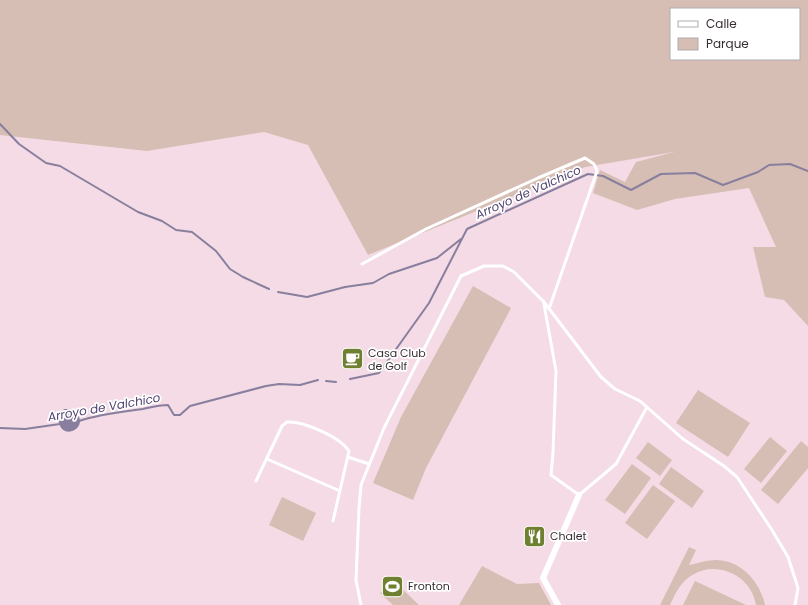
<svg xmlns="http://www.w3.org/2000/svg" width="808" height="605" font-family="Poppins,sans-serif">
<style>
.green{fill:#d7beb4;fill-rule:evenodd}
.water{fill:#887f9e}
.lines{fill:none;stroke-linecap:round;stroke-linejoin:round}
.stream{stroke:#887f9e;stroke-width:2}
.lane{stroke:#fff;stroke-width:3}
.street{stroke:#fff;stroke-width:6}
.labels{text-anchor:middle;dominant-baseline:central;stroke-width:3.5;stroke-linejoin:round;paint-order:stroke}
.poi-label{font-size:11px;fill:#372d31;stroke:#fff;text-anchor:start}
.water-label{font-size:12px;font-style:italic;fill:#524472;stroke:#fff}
</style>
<rect width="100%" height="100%" fill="#f4dbe5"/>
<path class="green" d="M0,0H808V326L784,300L765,297L753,247H776L749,188L675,199L637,210L593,193L600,170L625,182L636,162L674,152L585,167L368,255L308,145L264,132L147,151L0,135ZM671,9H799V59H671Z
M473,286L511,308L426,468L413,500L373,483L401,417Z
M698,390L750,423L728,457L676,423Z
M770,437L787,451L761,483L744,469Z
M801,441L808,447V468L778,504L761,490Z
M648,442L672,460L660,476L636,458Z
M632,464L651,478L625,514L605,500Z
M671,467L704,491L692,508L659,484Z
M653,485L675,501L647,539L625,523Z
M282,497L316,513L303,541L269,525Z
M689,547L696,550L689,565C699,563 707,560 717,560C742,561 760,582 765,605H756C752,577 719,560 694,574C681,581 676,592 670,605H660Z
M482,566L517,584L539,583L551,605H459Z
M393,580L419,605H393L380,593Z
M695,581L746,605H683Z"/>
<path class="water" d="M64,409H71C95,424 64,443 59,423C57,417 61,413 64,409Z"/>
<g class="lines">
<path class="stream" d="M0,124L19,144L46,163L60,166L138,212L162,221L176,230L192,232L216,251L230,269L243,277L269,289
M278,292L307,297L345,287L373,283L389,274L437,258L461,239
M350,379L379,373L429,303L467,229L588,174L603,176L631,190L661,174L695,173L723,185L758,172L769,165L790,164L808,171
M326,381L336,382
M79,421C100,414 121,412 143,409C152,407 159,405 168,405L174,415H180L190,406L266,386L279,384L300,385L318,380
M0,428L25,429L60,424"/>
<path class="lane" d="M362,264L426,229L538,178L585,158L594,164L597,171L549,309
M544,304L556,371L553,453L551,475L579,495L616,464L647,407
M348,457L369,464
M267,459L340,491
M256,481L282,426L287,422C304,421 340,437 349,451L333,521
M361,605L356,580L359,508L361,485L384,428L461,276L484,266H503L514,272L544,302L601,377L615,389L640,401L683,439L724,466L737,477L772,530L788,557L798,588L795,605"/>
<path class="street" d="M558,605L543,578L579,495"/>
</g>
<defs>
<symbol id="cafe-square" viewBox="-11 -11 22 22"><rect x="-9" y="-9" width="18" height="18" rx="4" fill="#6f8130" stroke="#fff"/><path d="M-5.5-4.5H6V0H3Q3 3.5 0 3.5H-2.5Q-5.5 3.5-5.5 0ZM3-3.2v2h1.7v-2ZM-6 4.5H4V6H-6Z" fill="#fff"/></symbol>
<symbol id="restaurant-square" viewBox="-11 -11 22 22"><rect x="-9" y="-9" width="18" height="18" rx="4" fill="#6f8130" stroke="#fff"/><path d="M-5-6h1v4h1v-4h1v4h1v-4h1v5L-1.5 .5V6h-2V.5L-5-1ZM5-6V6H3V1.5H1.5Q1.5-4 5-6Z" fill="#fff"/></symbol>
<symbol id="stadium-square" viewBox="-11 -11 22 22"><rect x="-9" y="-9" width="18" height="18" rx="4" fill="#6f8130" stroke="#fff"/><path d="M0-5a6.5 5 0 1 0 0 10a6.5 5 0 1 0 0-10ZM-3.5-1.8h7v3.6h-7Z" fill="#fff"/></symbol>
</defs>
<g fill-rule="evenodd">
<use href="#cafe-square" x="340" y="346" width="25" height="25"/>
<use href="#restaurant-square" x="522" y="524" width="25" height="25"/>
<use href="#stadium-square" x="380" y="574" width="25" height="25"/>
</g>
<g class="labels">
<g class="poi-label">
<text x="368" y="353">Casa Club<tspan x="368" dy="13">de Golf</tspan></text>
<text x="550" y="536">Chalet</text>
<text x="408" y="586">Fronton</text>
</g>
<g class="water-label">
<text transform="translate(528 192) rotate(-24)">Arroyo de Valchico</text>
<text transform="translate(104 407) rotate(-10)">Arroyo de Valchico</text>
</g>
</g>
<rect x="670" y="8" width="130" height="52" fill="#ffffff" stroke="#afabad"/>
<rect x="678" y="21" width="20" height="6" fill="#ffffff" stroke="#afabad"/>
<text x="706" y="28" font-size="12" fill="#372d31">Calle</text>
<rect x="678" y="38" width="20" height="12" fill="#d7beb4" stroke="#afabad"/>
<text x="706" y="48" font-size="12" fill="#372d31">Parque</text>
</svg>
